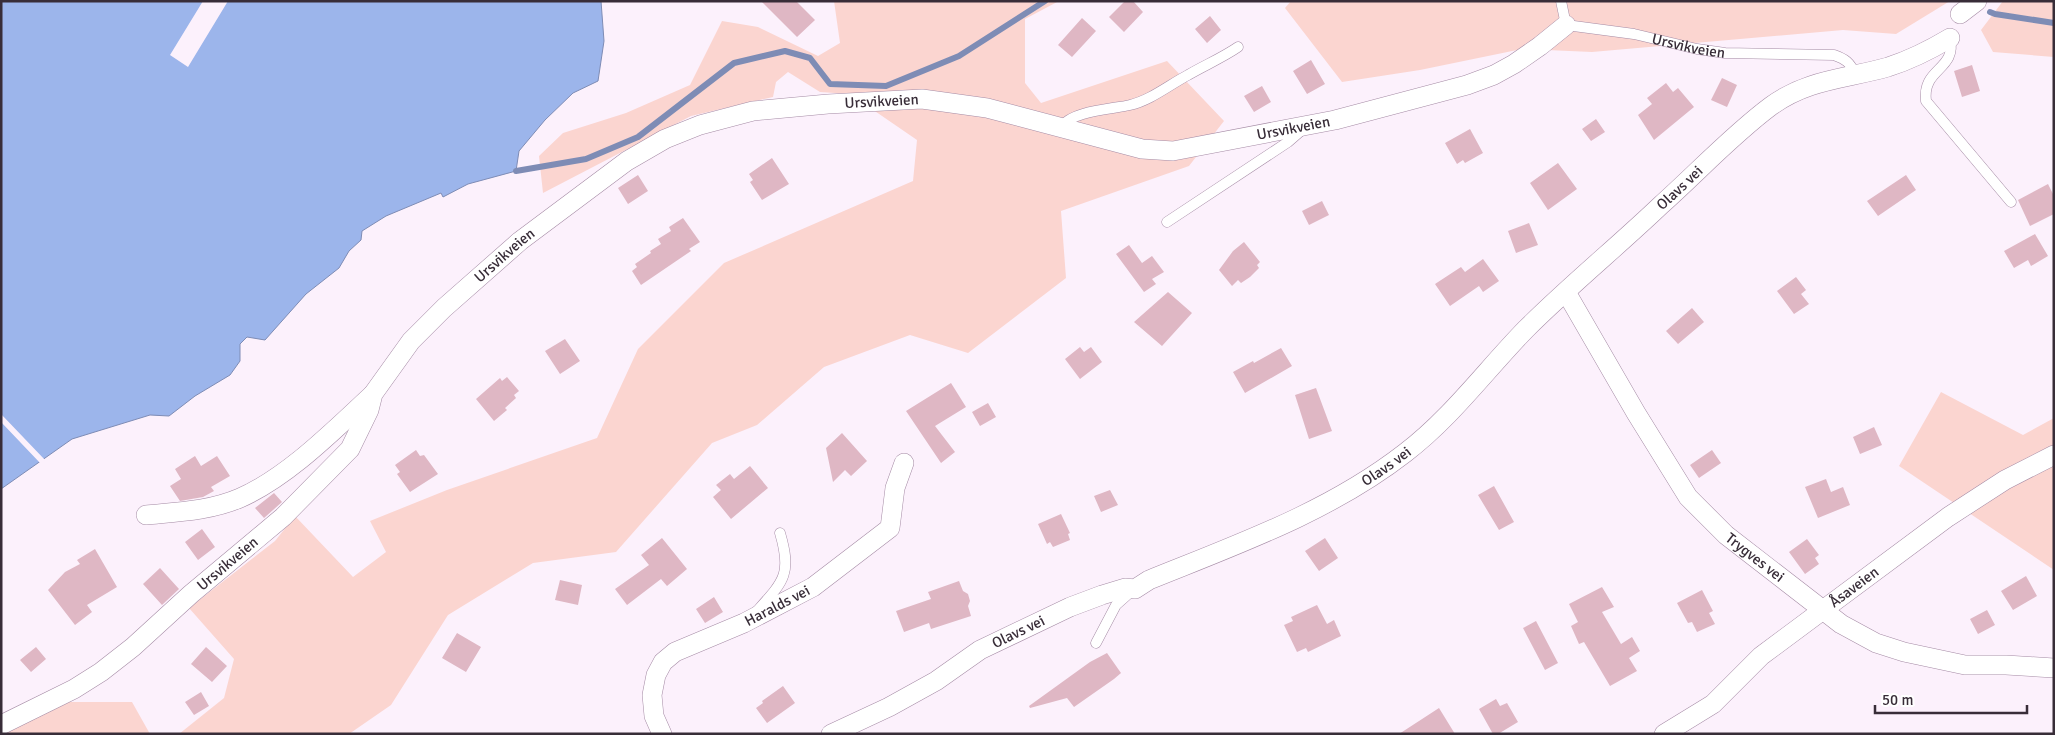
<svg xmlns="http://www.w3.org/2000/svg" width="2055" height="735" font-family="Signika,sans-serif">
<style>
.green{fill:#fbd5d0}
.water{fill:#9cb5eb;stroke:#7e8cb5}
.pier{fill:#fcf1fc}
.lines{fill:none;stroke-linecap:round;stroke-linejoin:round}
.stream{stroke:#7e8cb5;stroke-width:6}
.building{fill:#dfb7c4}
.service-casing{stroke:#a58ba5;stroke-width:11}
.minor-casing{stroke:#a58ba5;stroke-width:20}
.service{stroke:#fff;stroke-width:10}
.minor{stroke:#fff;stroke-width:19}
.labels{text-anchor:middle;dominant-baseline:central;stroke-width:5;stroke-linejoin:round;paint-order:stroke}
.street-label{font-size:15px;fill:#382d38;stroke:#fff}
</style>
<rect width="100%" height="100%" fill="#fcf1fc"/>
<path class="green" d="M834,1H1059L1025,19V83L1041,103L1167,61L1224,121L1189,166L1061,211L1066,278L968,353L910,335L824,367L757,425L712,443L616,552L533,563L448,615L391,705L349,734H179L224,698L234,659L189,608L275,541L295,516L353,577L386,552L370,521L447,490L597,438L638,349L724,263L913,181L917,140L850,94L820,92L788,72L776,82L773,97L691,116L543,193L539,156L563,133L626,113L690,85L722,21L758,27L818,56L840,43Z
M1291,1H1950L1896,34L1843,30L1592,52L1522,49L1420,70L1342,82L1285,8Z
M2003,1H2054V57L1993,52L1981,30Z
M1941,392L2023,435L2054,418V570L1899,466Z
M65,702H132L150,734H1Z"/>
<path class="water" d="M1,1H601L604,41L598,81L573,93L545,120L519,151L516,171L468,184L443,197L441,193L386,216L362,231L361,240L349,251L339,268L306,294L265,340L247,337L240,344V361L230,375L195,396L169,416L150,415L72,439L1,489Z"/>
<path class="pier" d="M203,1H228L188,67L170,55Z
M1,414L46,461L41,464L1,422Z"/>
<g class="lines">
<path class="stream" d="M1990,12L1995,14L2054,23
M516,171L586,159L638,137L734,63L785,51L810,58L830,84L886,86L959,56L1045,1"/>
</g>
<path class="building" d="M761,1H796L815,20L797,37Z
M1125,1H1133L1143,12L1124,32L1109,17Z
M1210,16L1221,30L1207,43L1195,29Z
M1082,18L1096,31L1072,57L1058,45Z
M1311,60L1325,84L1307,94L1293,71Z
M1972,65L1980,91L1962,97L1954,71Z
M1722,78L1737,85L1727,107L1711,100Z
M1666,83L1673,92L1678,88L1694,107L1654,140L1638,115L1652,104L1647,98Z
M1262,86L1271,102L1254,112L1244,96Z
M1596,119L1605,132L1591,141L1582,129Z
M1470,129L1483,153L1465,163L1463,160L1457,164L1445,143Z
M772,158L789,184L762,200L750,182L753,180L749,174Z
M1558,163L1577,189L1548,210L1530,183Z
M638,175L648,191L628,204L618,188Z
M1906,175L1916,190L1878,216L1867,201Z
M2048,184L2054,196V214L2030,226L2018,200Z
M1322,201L1329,215L1309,225L1302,211Z
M683,218L700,242L689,249L691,251L641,285L632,271L637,267L635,264L651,253L650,251L661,244L658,239L671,231L669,227Z
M1529,223L1538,245L1516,253L1508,231Z
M2035,234L2048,256L2031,266L2028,260L2014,268L2004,251Z
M1244,242L1260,262L1257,265L1259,268L1250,277L1241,283L1238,280L1232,286L1219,270L1233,251Z
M1129,245L1142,263L1152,256L1164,272L1152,279L1156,284L1144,292L1116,254Z
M1483,259L1499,281L1483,292L1479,286L1450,306L1435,284L1461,267L1465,272Z
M1796,277L1806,290L1801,294L1809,304L1794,314L1777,291Z
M1168,292L1192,313L1162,346L1134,322Z
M1692,308L1704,322L1678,344L1666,331Z
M565,339L580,361L560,374L545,351Z
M1080,347L1084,352L1091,347L1102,362L1080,379L1065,359Z
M1281,348L1292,366L1245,393L1233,372L1253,361L1254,363Z
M507,377L519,391L514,395L516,398L505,408L507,410L494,421L476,399L500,378L502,381Z
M951,383L966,407L935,426L955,452L941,463L906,411Z
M1316,388L1332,431L1309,439L1295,395Z
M988,403L996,417L980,426L972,412Z
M1874,427L1882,445L1860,454L1853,437Z
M842,433L867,461L851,476L845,470L833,482L826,448Z
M416,450L420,456L424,455L438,474L410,492L397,474L400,472L395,465Z
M1712,450L1721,463L1699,478L1690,465Z
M195,456L201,466L217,456L230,476L211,487L214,491L203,497L180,501L170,486L181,479L175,469Z
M750,466L768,488L731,519L713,497L721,490L716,485L730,474L734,479Z
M1826,479L1831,492L1843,487L1850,505L1818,518L1805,487Z
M1494,486L1514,522L1499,530L1478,495Z
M1110,490L1118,505L1101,512L1094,496Z
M274,493L282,502L264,518L255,508Z
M1061,514L1070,533L1068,534L1070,540L1053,547L1050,542L1047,544L1038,524Z
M202,529L215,547L198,560L185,542Z
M662,538L687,569L667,586L661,579L627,605L615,589L649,565L641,555Z
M1325,538L1338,558L1319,571L1305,551Z
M1807,539L1819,555L1815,558L1819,564L1805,574L1789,552Z
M95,549L117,587L87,605L92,612L75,625L48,590L65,572L80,564L77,560Z
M160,568L179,589L162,605L143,584Z
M2026,576L2037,596L2013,610L2001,591Z
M560,580L582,585L578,605L555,600Z
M959,581L963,591L968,594L970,601L968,606L971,616L931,629L929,623L904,632L896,611L931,599L928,592Z
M1602,587L1614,607L1602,612L1621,644L1632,637L1640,651L1629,658L1637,671L1610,686L1584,642L1579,644L1571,626L1578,622L1569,604Z
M1702,590L1713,611L1709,613L1715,624L1697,632L1692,622L1688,623L1677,603Z
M714,597L723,612L705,623L696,609Z
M1317,605L1327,624L1334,620L1341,636L1308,652L1306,648L1297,652L1284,625L1293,621L1291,617Z
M1987,610L1995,625L1978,634L1970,619Z
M1536,621L1558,663L1545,670L1523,628Z
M457,633L481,647L466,672L442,658Z
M36,647L46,659L31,672L20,660Z
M206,647L227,666L212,682L191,664Z
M1107,653L1121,673L1114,679L1074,707L1067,698L1030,708L1029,706L1090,662Z
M783,686L795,703L767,723L756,708L763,703L762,701Z
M201,692L209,706L194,715L185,702Z
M1496,699L1500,706L1507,703L1518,722L1498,734H1493L1479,709Z
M1439,708L1455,734H1399Z"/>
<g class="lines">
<defs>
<g id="service">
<path id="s1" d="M1561,1L1566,25L1634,34L1697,49L1725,53L1834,55C1845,59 1850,62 1855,74"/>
<path d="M1950,38C1957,71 1922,67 1926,101L2011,202"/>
<path d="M1062,127C1070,111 1114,109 1130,105C1151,100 1169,85 1188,75C1205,65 1222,58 1238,47"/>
<path d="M1167,222L1288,142L1303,129"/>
<path d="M757,611C784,581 792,574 780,533"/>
<path d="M1096,643L1116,605L1134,589"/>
</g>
<g id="minor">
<path d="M1960,14L1977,1"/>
<path id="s2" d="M1566,292L1636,413L1688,497L1726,535L1841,624L1876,643L1904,652L1965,665H2006L2054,668"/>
<path d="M146,515C177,512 210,511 240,498C288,477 334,430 372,395"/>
<path id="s3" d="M1,725L74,689L101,672L133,647L191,594L283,517L350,449L369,410L373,394L411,341L444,308L520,241L627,161L665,139L700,125L753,111L828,104L922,99L987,108L1142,149L1173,151L1335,120L1467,85L1494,75L1514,64L1540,46L1566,25"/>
<path id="s4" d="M662,734L654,716L652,695L656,675L663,662L675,652L744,623L813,587L890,528L895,488L904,463"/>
<path id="s5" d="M831,734L889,707L936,681L980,650L1070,607L1102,595L1125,588L1135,589L1149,580C1238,544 1329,512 1405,453C1451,418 1486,370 1526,329C1569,286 1617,247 1661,205C1698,172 1732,135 1771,106C1808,79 1846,79 1888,67C1910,60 1930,50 1950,38"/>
<path id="s6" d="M1664,734L1713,704L1761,656L1948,517L2005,480L2054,455"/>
</g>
</defs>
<use href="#service" class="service-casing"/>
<use href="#minor" class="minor-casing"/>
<use href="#service" class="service"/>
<use href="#minor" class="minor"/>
</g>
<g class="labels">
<g class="street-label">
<text stroke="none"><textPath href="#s1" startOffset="149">Ursvikveien</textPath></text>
<text stroke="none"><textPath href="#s3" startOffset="1120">Ursvikveien</textPath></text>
<text stroke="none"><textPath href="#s3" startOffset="1540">Ursvikveien</textPath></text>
<text stroke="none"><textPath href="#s5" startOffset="1025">Olavs vei</textPath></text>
<text stroke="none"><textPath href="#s3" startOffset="700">Ursvikveien</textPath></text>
<text stroke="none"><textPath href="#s5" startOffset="620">Olavs vei</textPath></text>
<text stroke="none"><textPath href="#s2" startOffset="329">Trygves vei</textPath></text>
<text stroke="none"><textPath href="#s3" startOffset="280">Ursvikveien</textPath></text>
<text stroke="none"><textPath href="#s6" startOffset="241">Åsaveien</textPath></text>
<text stroke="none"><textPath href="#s4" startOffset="204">Haralds vei</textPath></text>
<text stroke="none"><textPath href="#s5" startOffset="214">Olavs vei</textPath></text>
</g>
</g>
<rect width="2055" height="735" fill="none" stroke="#382d38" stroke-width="5"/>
<path d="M1875 705v8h152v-8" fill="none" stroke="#382d38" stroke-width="2.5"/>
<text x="1882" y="705" font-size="15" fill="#382d38" stroke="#ffffff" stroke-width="4" paint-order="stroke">50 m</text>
</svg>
